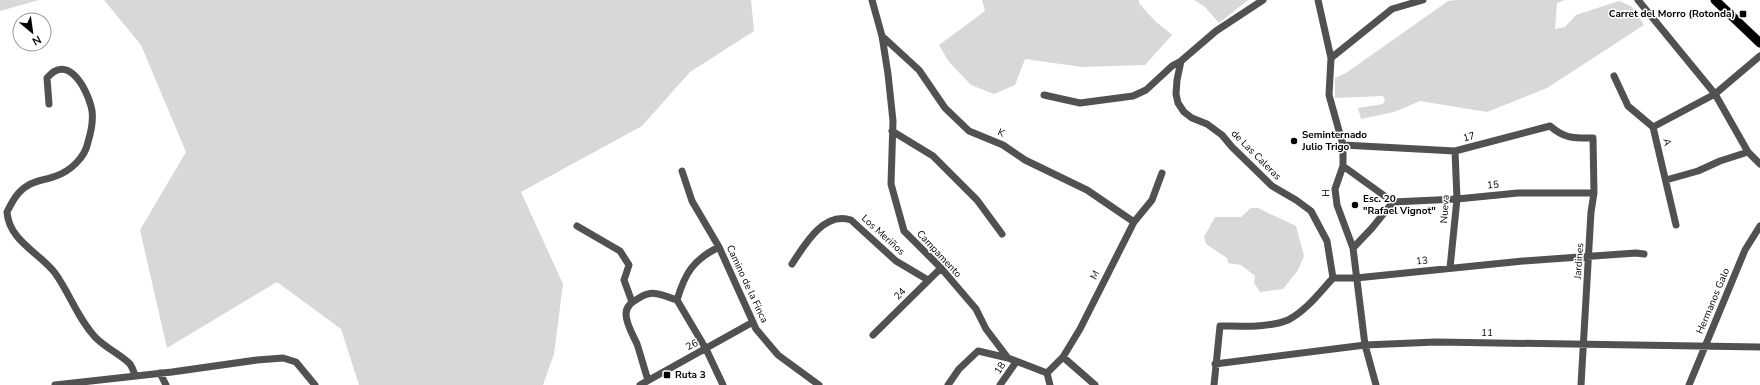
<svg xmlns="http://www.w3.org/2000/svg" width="1760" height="385" font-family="'Nunito Sans',sans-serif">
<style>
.green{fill:#d8d8d8}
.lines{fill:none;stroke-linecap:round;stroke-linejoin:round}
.major-casing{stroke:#dbdbdb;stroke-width:10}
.minor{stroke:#515151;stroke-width:7}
.major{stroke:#000;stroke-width:9}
.poi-dot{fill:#000;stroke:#fff;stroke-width:1.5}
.labels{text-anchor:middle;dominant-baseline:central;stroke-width:3;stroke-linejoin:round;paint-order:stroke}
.poi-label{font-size:10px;font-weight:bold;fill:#000;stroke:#fff;text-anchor:start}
.street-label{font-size:10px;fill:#000;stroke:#fff}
</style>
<rect width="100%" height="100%" fill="#fff"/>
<path class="green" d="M0,0H39L0,11Z
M104,0H751L754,31L690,72L642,126L521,192L563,284L554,354L543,385H359L341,329L277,282L167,348L140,230L186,152L141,45Z
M982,0H1139V3L1155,21L1172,35L1145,65L1082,67L1025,59L1015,85L994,94L971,85L949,62L939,45L985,11Z
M1194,0H1248L1219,23L1205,7Z
M1457,0H1565L1557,3L1555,29L1565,27L1576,15L1619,1L1631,6L1644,25L1547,88L1487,112L1420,101L1394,112L1361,119L1358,108L1383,104L1385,100L1383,96L1335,98V78L1346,73L1448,1Z
M1251,208H1258L1296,226L1304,256L1298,270L1283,289L1260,292L1254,283L1255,276L1241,265L1228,263L1227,258L1206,244L1204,237L1215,217H1241Z"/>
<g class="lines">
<defs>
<path id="major" d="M1715,0L1760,43"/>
</defs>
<use href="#major" class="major-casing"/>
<path class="minor" d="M872,0L882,36L888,74L893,121L891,184L904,231L941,268L976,309L986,329L1008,358L1047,373
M1263,0L1216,31L1181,61L1177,80L1176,94L1178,103L1184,112L1192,118L1207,124L1222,135L1232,147L1272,186L1296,200L1311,211L1327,241L1333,278
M1318,0L1331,58L1329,95L1343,145V166L1335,189L1337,205L1353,248L1365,345L1376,385
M1638,0L1715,94L1748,152L1760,164
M882,36L919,70L945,108L969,131L1003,145L1025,160L1087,190L1134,222
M1331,58L1392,9L1423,0
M1614,76L1628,106L1653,127L1676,225
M1044,95L1080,103L1133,96L1146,90L1172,66L1181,61
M49,104L47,78C67,53 86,87 91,106C94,116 91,132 88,142C85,158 70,171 56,176C46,180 36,180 27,186C17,192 12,202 7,212C9,241 40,253 55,273C70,294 78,319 96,338C106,348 121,355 130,364C132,367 134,372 135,375
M1653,127L1715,94L1760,56
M892,131L933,156L977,200L1002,234
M1343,145L1455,151L1550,126C1565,139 1574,138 1593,138L1594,193L1591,212L1581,385
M1343,166L1393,202L1372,228L1353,248
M682,171L692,201L719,247L756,329L778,355L819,385
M1666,180L1698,171L1720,161L1748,152
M1393,202L1457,199L1518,193H1594
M577,226L620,251L629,265L624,280L632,302
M792,264C805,244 824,211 851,220L896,261L928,280
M1450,268L1457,199L1455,151
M677,300C685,273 693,260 719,247
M873,335L941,268
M1063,357L1095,385
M1215,364L1365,345L1436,342L1760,347
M160,373L166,385
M1047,373L1063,357L1080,329L1134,222L1152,200L1162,173
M1047,373L1050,385
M648,380C644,368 641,356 637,344C633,335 626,324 626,314C626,306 632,302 639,298C654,289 661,295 677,300L706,349L723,385
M55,385L172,372L257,360L283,358L296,362L315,385
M640,385L753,322
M948,385L959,369L978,351L1008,358
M1000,385L1016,362
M1214,385L1220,326C1240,326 1269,328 1288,320C1306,311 1320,292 1333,278H1356L1523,261L1636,253L1644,254
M1689,385L1745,250L1760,226"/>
<use href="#major" class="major"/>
</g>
<g class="poi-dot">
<rect x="1739" y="10" width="8" height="8" rx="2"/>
<circle cx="1294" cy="141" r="4"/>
<circle cx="1355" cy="205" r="4"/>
<rect x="663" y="371" width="8" height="8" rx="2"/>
</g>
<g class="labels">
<g class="poi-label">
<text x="1735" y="14" text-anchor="end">Carret del Morro (Rotonda)</text>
<text x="1302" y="135">Seminternado<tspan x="1302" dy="12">Julio Trigo</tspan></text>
<text x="1363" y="199">Esc. 20<tspan x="1363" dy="12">"Rafael Vignot"</tspan></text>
<text x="675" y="375">Ruta 3</text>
</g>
<g class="street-label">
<text transform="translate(1001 133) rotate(23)">K</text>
<text transform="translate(1469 137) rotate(-15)">17</text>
<text transform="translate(1667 142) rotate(77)">A</text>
<text transform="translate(1256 155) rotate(45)">de Las Caleras</text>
<text transform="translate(1493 185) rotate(-5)">15</text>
<text transform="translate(1326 193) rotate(-89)">H</text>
<text transform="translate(1445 209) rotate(-86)">Nueva</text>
<text transform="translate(883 235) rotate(42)">Los Meriños</text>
<text transform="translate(939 254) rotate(47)">Campamento</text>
<text transform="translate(1422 261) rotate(-6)">13</text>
<text transform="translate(1579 261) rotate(-86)">Jardines</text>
<text transform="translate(1095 275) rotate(-63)">M</text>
<text transform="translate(747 284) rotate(65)">Camino de la Finca</text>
<text transform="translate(900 294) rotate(-45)">24</text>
<text transform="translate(1713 301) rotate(-67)">Hermanos Galo</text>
<text transform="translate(1487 333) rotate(1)">11</text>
<text transform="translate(692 345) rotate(-28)">26</text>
<text transform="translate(1000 368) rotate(-56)">18</text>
</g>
</g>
<g transform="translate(32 32) rotate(151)"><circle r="19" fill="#ffffff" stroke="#999999"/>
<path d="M0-3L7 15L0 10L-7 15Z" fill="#000000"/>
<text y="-6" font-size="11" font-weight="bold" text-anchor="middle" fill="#000000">N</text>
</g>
</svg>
